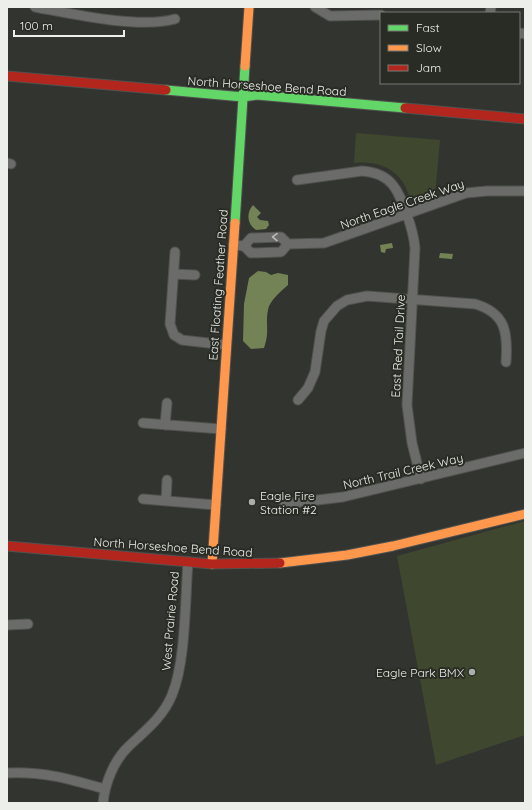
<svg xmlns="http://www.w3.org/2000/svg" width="532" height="810" font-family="Quicksand,sans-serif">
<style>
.green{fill:#3f482f}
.water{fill:#738356}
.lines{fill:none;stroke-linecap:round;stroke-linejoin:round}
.street-casing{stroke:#51524f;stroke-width:11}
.fast-casing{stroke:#51524f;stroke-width:11}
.slow-casing{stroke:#51524f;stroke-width:11}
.jam-casing{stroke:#51524f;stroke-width:11}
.street{stroke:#6b6c69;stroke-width:9}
.fast{stroke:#63d668;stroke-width:9}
.slow{stroke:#ff974d;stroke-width:9}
.jam{stroke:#b3261e;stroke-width:9}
.oneway{stroke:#b9bbb6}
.poi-dot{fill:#acaea9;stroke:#292c24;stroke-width:1.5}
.labels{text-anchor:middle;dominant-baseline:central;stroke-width:4;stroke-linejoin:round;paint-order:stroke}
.street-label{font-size:12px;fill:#edefea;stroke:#292c24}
.poi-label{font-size:12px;fill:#edefea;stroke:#292c24;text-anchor:start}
</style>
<rect width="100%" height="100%" fill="#323430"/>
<path class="green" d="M356,133L440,140L435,195C427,198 419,204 411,199C408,194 407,189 404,184C393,166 374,161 354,163Z
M525,521V735L436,765L397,556Z"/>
<path class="water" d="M253,205L261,213L257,217L260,220L268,221L269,225L266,229L256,230C247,224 246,213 253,205Z
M392,243L393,248L386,249L385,253L381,252L380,245Z
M440,253L453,254L452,259L439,258Z
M258,271L266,272L271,275L278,273L288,275V285C281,291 269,301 268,310C265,325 270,331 264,348L251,349L243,341L244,304L249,278Z"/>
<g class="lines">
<defs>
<path id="street" d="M35,7C73,14 138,29 175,19
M315,7L330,16L381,15
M490,13L491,7
M519,33L525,34
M7,163L11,164
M297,180L362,171C392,173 398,190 407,215C411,226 414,237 415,248L407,405L412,443L421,479
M288,244L324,243L466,193L487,191H525
M233,245L244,246L251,253L281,252L288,244L281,237L251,238L244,246
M175,252L170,324L174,335L182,340L226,345
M174,274L195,275
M298,400L308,388L315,372L321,331L324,321L337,306L347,300L367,296L475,304C506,313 508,333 506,362
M143,423L221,429
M165,425L167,403
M143,499L216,505
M166,501L167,480
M284,504L343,497L525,453
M7,625L28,624
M7,773C43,771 70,779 105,789
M103,803C105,783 114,760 129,746C146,730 163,717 172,695C186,661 185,600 188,562"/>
<path id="fast" d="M166,90L243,97L257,95L405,108
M235,223L245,66"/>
<path id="slow" d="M245,66L249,7
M280,563L347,555L393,546L525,514
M212,564L235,223"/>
<path id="jam" d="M7,76L166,90
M405,108L525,119
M7,546L212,564L280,563"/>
</defs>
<use href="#street" class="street-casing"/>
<use href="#fast" class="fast-casing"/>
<use href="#slow" class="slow-casing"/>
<use href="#jam" class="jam-casing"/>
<use href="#street" class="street"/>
<use href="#fast" class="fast"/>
<use href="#slow" class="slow"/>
<use href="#jam" class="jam"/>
</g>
<defs><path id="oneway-chevron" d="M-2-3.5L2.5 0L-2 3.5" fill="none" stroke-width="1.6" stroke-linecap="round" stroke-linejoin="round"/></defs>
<use class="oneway" href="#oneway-chevron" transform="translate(275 237) rotate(-179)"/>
<g class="poi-dot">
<circle cx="252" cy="502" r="4"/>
<circle cx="472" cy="672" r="4"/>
</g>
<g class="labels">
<g class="street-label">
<text transform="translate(267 86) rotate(4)">North Horseshoe Bend Road</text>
<text transform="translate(402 204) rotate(-19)">North Eagle Creek Way</text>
<text transform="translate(218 285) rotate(-86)">East Floating Feather Road</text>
<text transform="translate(398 346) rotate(-87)">East Red Tail Drive</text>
<text transform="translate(403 471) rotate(-13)">North Trail Creek Way</text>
<text transform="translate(173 547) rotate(4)">North Horseshoe Bend Road</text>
<text transform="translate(170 621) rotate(-85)">West Prairie Road</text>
</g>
<g class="poi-label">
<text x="260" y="495">Eagle Fire<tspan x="260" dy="14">Station #2</tspan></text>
<text x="464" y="672" text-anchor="end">Eagle Park BMX</text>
</g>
</g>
<rect width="532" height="810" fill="none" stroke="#edefea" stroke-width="16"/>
<rect x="380" y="12" width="140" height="72" fill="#292c24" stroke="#777a73"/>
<rect x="388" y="25" width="20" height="6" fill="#63d668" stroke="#777a73"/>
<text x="416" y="32" font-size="12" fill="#edefea">Fast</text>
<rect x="388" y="45" width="20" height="6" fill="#ff974d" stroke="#777a73"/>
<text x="416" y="52" font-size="12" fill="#edefea">Slow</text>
<rect x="388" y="65" width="20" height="6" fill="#b3261e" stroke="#777a73"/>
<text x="416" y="72" font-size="12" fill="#edefea">Jam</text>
<path d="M14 30v6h110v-6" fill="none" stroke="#edefea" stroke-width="2"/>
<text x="20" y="30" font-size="12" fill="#edefea" stroke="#292c24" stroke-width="3" paint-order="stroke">100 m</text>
</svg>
